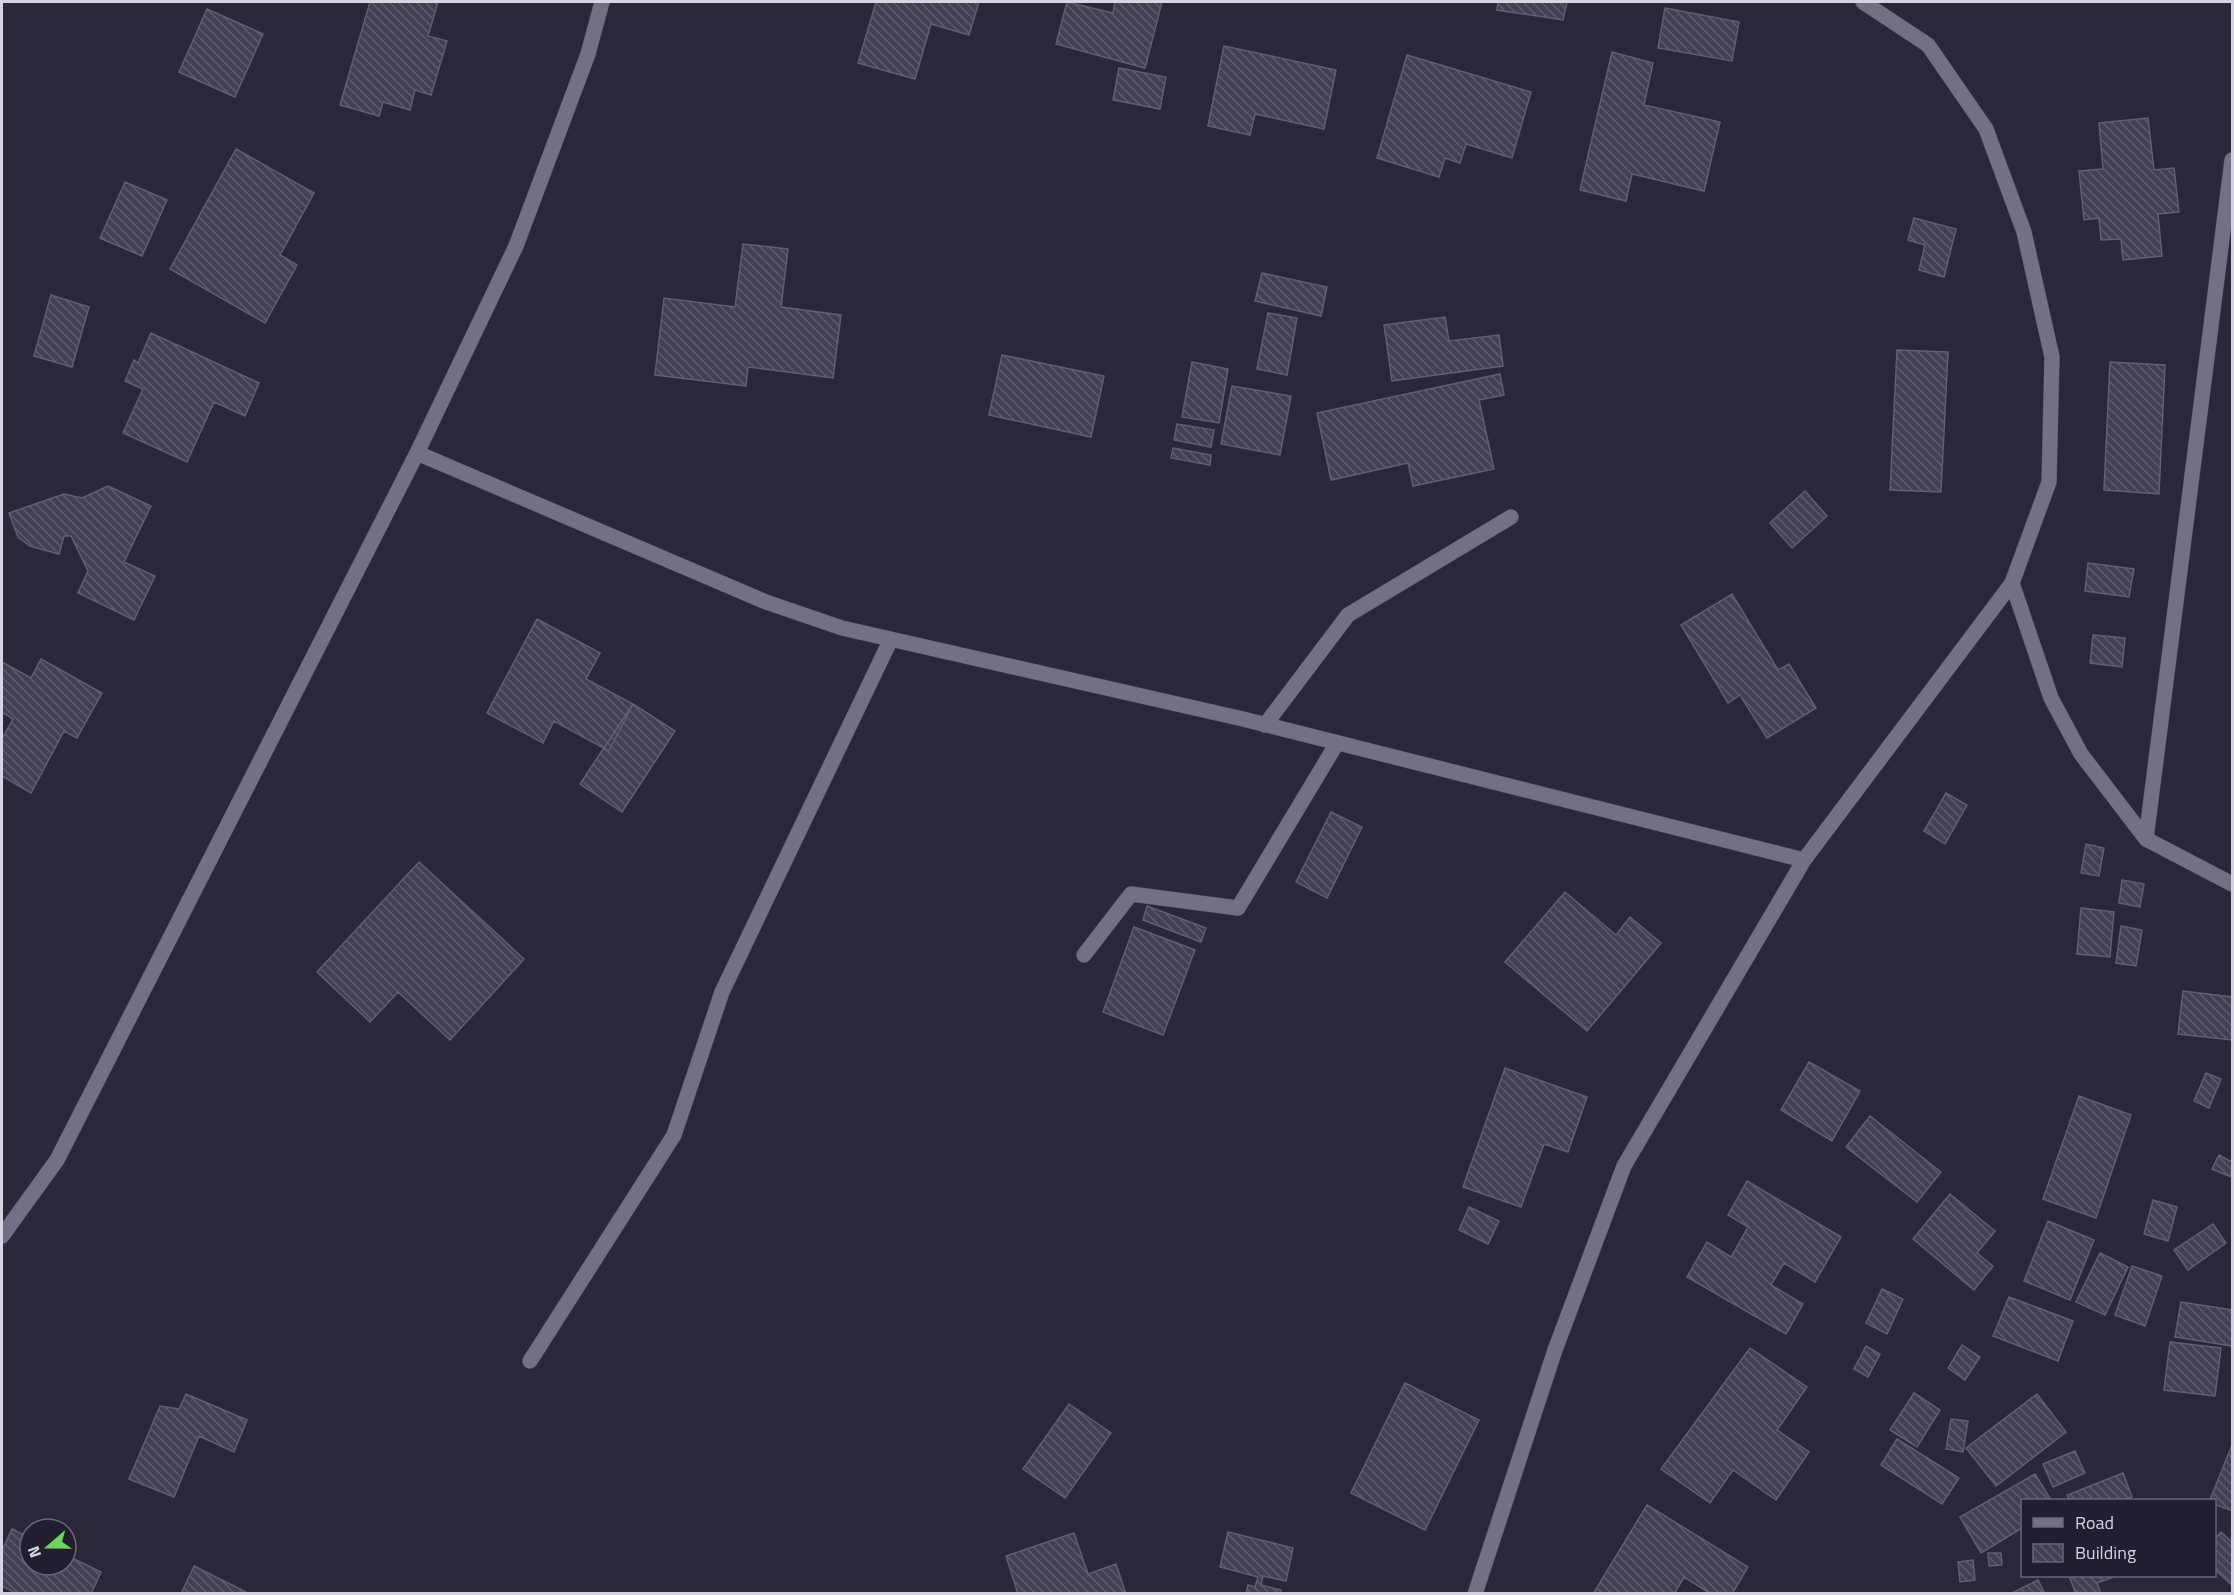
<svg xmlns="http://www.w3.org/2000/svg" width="2234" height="1595" font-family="'Titillium Web',sans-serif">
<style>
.building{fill:url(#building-back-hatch);stroke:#605e72;stroke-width:1.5}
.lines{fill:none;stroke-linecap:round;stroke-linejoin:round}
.street-casing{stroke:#454352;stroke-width:16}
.street{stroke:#737086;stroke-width:15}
</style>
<defs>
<pattern id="building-back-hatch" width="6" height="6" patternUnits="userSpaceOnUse" patternTransform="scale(1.5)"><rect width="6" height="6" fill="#423f52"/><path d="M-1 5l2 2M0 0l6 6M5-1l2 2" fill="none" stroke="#5c5a6b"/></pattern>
</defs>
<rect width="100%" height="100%" fill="#2a2739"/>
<path class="building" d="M370,2H438L428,36L447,41L431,95L415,90L410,110L383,102L379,116L340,105Z
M876,2H979L969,35L931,24L915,79L858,63Z
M1067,2L1113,13L1115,2H1162L1145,68L1056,44Z
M1498,2H1567L1563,20L1497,10Z
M1665,8L1739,22L1732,61L1658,48Z
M207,9L263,34L235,97L179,72Z
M1224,46L1336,70L1324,129L1255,114L1250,135L1208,126Z
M1612,52L1653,63L1644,105L1720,122L1704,191L1632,174L1626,201L1580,190Z
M1407,55L1531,92L1512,158L1466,144L1460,163L1445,158L1439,177L1377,158Z
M1119,68L1166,77L1160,109L1113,100Z
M2148,118L2154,170L2174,168L2179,212L2158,214L2162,256L2123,260L2121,239L2101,240L2099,218L2084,220L2079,171L2103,169L2099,123Z
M236,149L314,193L280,255L297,265L265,323L170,269Z
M125,182L167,200L142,256L100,238Z
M1914,218L1956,229L1944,277L1919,270L1925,245L1908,240Z
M743,244L788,249L781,307L841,315L833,378L748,367L746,386L655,375L664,298L735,307Z
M1262,273L1327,287L1321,316L1255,301Z
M51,295L89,307L72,367L34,356Z
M1268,313L1297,318L1287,375L1257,369Z
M1445,317L1449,341L1499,335L1503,366L1392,381L1384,325Z
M151,333L259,383L245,416L214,402L187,462L123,433L143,389L125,381L134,360L138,363Z
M1897,350L1948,352L1941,492L1890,490Z
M1002,355L1104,376L1091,437L989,415Z
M1192,362L1228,369L1219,423L1182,417Z
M2110,362L2165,365L2159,494L2104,490Z
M1500,374L1504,395L1479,400L1494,469L1413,486L1408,463L1331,480L1317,413Z
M1232,386L1291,396L1280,455L1221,444Z
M1177,424L1214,430L1211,447L1174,440Z
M1173,448L1211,455L1210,465L1171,458Z
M108,486L151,506L124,562L155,576L134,620L78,593L88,571L71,536H64L59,554L30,546L18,537L9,513L64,494L82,498Z
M1805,491L1827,516L1792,548L1770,523Z
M2088,563L2134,569L2129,597L2085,591Z
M1732,594L1778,670L1789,664L1816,708L1767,738L1740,695L1728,703L1681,625Z
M537,619L600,653L586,679L633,704L609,751L554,721L543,743L487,713Z
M2093,635L2125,638L2122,667L2090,663Z
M41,659L102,693L77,738L64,731L31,793L2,776V739L13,719L2,712V662L31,678Z
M633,704L675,731L622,812L580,784Z
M1946,793L1967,805L1945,844L1924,831Z
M1331,812L1362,827L1327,898L1296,882Z
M2086,844L2104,848L2099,876L2081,873Z
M419,862L524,959L450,1040L398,992L370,1022L317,972Z
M2122,880L2144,884L2140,907L2119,903Z
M1565,892L1616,935L1630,917L1661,943L1587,1031L1505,962Z
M1147,906L1206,928L1201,942L1143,920Z
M2081,908L2114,912L2110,957L2077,954Z
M2121,926L2142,930L2136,966L2116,963Z
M1134,927L1195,950L1163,1035L1103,1012Z
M2183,991L2232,997V1040L2178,1034Z
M1809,1062L1860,1091L1832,1141L1781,1110Z
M1505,1068L1587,1097L1568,1152L1544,1144L1521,1207L1463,1187Z
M2206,1073L2221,1079L2209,1108L2194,1101Z
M2079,1096L2131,1115L2096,1218L2043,1199Z
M1870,1116L1941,1172L1917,1202L1846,1147Z
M2219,1155L2232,1162L2231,1177L2212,1169Z
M1747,1181L1841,1237L1815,1282L1784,1263L1771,1285L1803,1304L1786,1334L1687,1277L1707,1242L1731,1257L1748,1227L1728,1215Z
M1950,1194L1995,1231L1977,1253L1993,1266L1974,1290L1913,1239Z
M2153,1200L2177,1207L2168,1241L2144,1234Z
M1469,1207L1499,1221L1488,1244L1459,1230Z
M2048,1221L2094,1240L2070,1300L2024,1281Z
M2213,1224L2226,1243L2188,1270L2174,1250Z
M2100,1253L2128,1267L2105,1315L2076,1302Z
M2132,1266L2162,1276L2145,1326L2115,1315Z
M1882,1289L1903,1299L1887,1334L1866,1323Z
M2009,1297L2073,1321L2058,1361L1993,1336Z
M2181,1302L2232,1310V1346L2175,1337Z
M2170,1342L2221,1348L2215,1396L2164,1390Z
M1962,1345L1980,1357L1965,1380L1948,1368Z
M1866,1346L1880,1354L1868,1377L1854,1369Z
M1750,1348L1807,1387L1777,1430L1809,1452L1776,1500L1733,1470L1710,1503L1661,1469Z
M1405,1383L1479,1420L1425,1530L1351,1493Z
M1914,1393L1940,1410L1917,1447L1890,1430Z
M186,1394L247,1420L234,1452L199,1436L174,1497L129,1479L160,1406L179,1409Z
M2037,1394L2066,1432L1996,1486L1966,1448Z
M1069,1404L1111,1433L1065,1498L1023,1469Z
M1951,1419L1968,1421L1963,1452L1946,1449Z
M1897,1439L1959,1478L1942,1504L1881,1465Z
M2232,1445V1511L2214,1504V1500H2210Z
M2075,1451L2085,1473L2053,1487L2043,1464Z
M2123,1473L2132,1497L2123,1500H2070L2067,1495Z
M2035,1474L2051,1500H2022V1528L1981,1553L1960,1517Z
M1647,1505L1748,1567L1732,1594H1711L1684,1577L1674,1594H1593Z
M12,1529L30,1538V1565H66V1555L101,1572L91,1594H17L2,1586V1551Z
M1228,1532L1293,1548L1286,1581L1263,1576L1261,1585L1281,1590L1280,1594H1246L1248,1585L1255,1587L1258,1577L1220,1567Z
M2221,1532L2232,1542V1585L2214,1569V1540Z
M1074,1533L1088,1574L1116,1564L1126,1594H1018L1006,1556Z
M1988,1553H2001L2002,1565L1989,1566Z
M1973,1560L1975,1580L1960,1582L1958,1562Z
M194,1566L250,1594H181Z
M2069,1576H2116L2097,1583L2101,1594H2076Z
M2038,1580L2045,1594H2010Z"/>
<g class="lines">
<defs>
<path id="street" d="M417,453L766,602L842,628L1243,719L1804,860
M2012,583L2051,698L2081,754L2146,839L2232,884
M1265,725L1348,615L1511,517
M2146,839L2232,160
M1084,955L1131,894L1238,908L1337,743
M2,1236L57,1160L417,453L516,246L588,54L602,2
M530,1361L674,1135L722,992L891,639
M1475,1594L1555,1350L1624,1166L1804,860L2012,583L2049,482L2052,357L2024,232L1986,129L1928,45L1863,2"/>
</defs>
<use href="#street" class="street-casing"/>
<use href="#street" class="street"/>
</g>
<rect width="2234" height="1595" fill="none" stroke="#d5d4e0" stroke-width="6"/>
<rect x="2021" y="1499" width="195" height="78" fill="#201e2f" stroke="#686776" stroke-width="1.5"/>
<rect x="2033" y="1518" width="30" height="9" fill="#737086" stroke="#686776" stroke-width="1.5"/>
<text x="2075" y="1529" font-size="18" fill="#d5d4e0">Road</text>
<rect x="2033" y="1544" width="30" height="18" fill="url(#building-back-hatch)" stroke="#686776" stroke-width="1.5"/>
<text x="2075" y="1559" font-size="18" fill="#d5d4e0">Building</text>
<g transform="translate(48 1547) rotate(250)"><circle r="28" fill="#201e2f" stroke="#686776" stroke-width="1.5"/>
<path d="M0-4.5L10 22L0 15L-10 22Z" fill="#6fd35f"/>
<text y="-9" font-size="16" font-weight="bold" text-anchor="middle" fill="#d5d4e0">N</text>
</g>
</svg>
